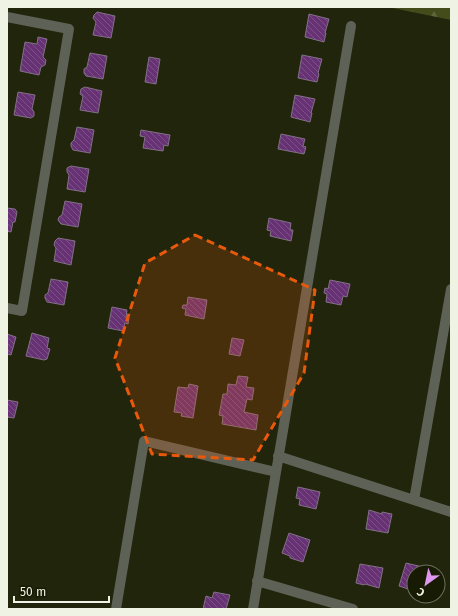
<svg xmlns="http://www.w3.org/2000/svg" width="458" height="616" font-family="'Fira Sans',sans-serif">
<style>
.forest{fill:url(#forest-firs)}
.building{fill:url(#building-back-hatch);stroke:#827087}
.lines{fill:none;stroke-linecap:round;stroke-linejoin:round}
.minor{stroke:#5e6155;stroke-width:10}
.marked{fill:#e8590c;fill-opacity:0.2;stroke:#e8590c;stroke-width:3;stroke-dasharray:8 5;stroke-linejoin:round}
</style>
<defs>
<pattern id="forest-firs" width="22" height="20" patternUnits="userSpaceOnUse"><rect width="22" height="20" fill="#444c1b"/><path d="M5 1l3.5 6h-7zM16 11l3.5 6h-7z" fill="#5f663c"/></pattern>
<pattern id="building-back-hatch" width="6" height="6" patternUnits="userSpaceOnUse"><rect width="6" height="6" fill="#673274"/><path d="M-1 5l2 2M0 0l6 6M5-1l2 2" fill="none" stroke="#7d5088"/></pattern>
</defs>
<rect width="100%" height="100%" fill="#20250c"/>
<path class="forest" d="M388,7H451V20Z"/>
<path class="building" d="M97,12L115,16L111,38L93,35L96,22L93,18L94,15Z
M309,14L329,19L325,33H326L324,42L305,37Z
M38,37L47,39L43,57L46,60L45,65L41,67L39,75L20,71L25,42L37,44Z
M90,53L107,56L103,79L86,76L84,73V69L87,67Z
M302,55L322,59L318,73L319,74L317,82L298,78Z
M149,57L160,59L156,84L145,82Z
M85,87L102,91L98,113L80,110L83,96L80,94L81,89Z
M18,92L35,95L32,109L34,112V116L31,118L14,115Z
M295,95L315,99L311,113H312L310,122L291,117Z
M77,127L94,130L90,153L73,150L71,146V143L74,140Z
M141,130L170,135L168,146L164,145L163,151L143,148L145,137L140,136Z
M281,134L305,139L303,146L306,147L304,154L278,149Z
M71,166L89,169L85,192L67,189L69,175L67,172V168Z
M65,201L82,204L78,227L61,224L58,220L59,217L62,215Z
M7,208L15,209L17,212L15,222H13L11,232L7,231Z
M269,218L291,223L290,230H293L291,241L270,236L271,231L267,230Z
M58,238L75,241L71,265L54,261L56,248L54,245L55,241Z
M51,279L68,282L64,305L47,302L45,298V295L48,293Z
M330,280L350,284L347,297L343,296L341,305L326,302L327,294L324,293L325,288L328,289Z
M188,297L207,300L204,319L185,315L186,309L182,308L183,305H187Z
M112,307L127,310L126,317L129,318L128,324L125,323L123,331L108,328Z
M32,333L49,338L47,348L50,349L47,359L44,360L26,356Z
M7,334L16,337L11,355L7,354Z
M232,338L244,340L240,356L229,354Z
M238,376L248,377L246,387L254,388L252,400L247,399L244,412L258,415L256,430L222,424L223,416L219,415L223,394H227L228,384L236,385Z
M189,384L198,386L193,418L181,416L182,413L174,412L178,387L188,388Z
M7,400L18,402L14,418L7,417Z
M298,487L320,492L316,509L299,505L300,499L296,498Z
M369,510L382,514V512L392,514L388,533L366,529Z
M289,533L310,540L303,562L290,558V556L282,553Z
M406,563L423,567L421,572H414V591L399,586Z
M360,564L383,568L379,588L365,584L364,585L356,583Z
M214,592L230,595L226,609H203L206,596L212,598Z"/>
<g class="lines">
<path class="minor" d="M7,17L69,29L22,311L7,308
M278,456L451,512
M414,500L451,289
M257,581L353,609
M116,609L144,441L276,472
M253,609L351,26"/>
</g>
<path class="marked" d="M195,235L315,290L304,373L253,460L152,454L115,358L145,263Z"/>
<rect width="458" height="616" fill="none" stroke="#eff3e4" stroke-width="16"/>
<g transform="translate(426 584) rotate(213)"><circle r="19" fill="#171b04" stroke="#6d715e"/>
<path d="M0-3L7 15L0 10L-7 15Z" fill="#df98f1"/>
<text y="-6" font-size="11" font-weight="bold" text-anchor="middle" fill="#eff3e4">С</text>
</g>
<path d="M14 596v6h95v-6" fill="none" stroke="#eff3e4" stroke-width="2"/>
<text x="20" y="596" font-size="12" fill="#eff3e4" stroke="#171b04" stroke-width="3" paint-order="stroke">50 m</text>
</svg>
